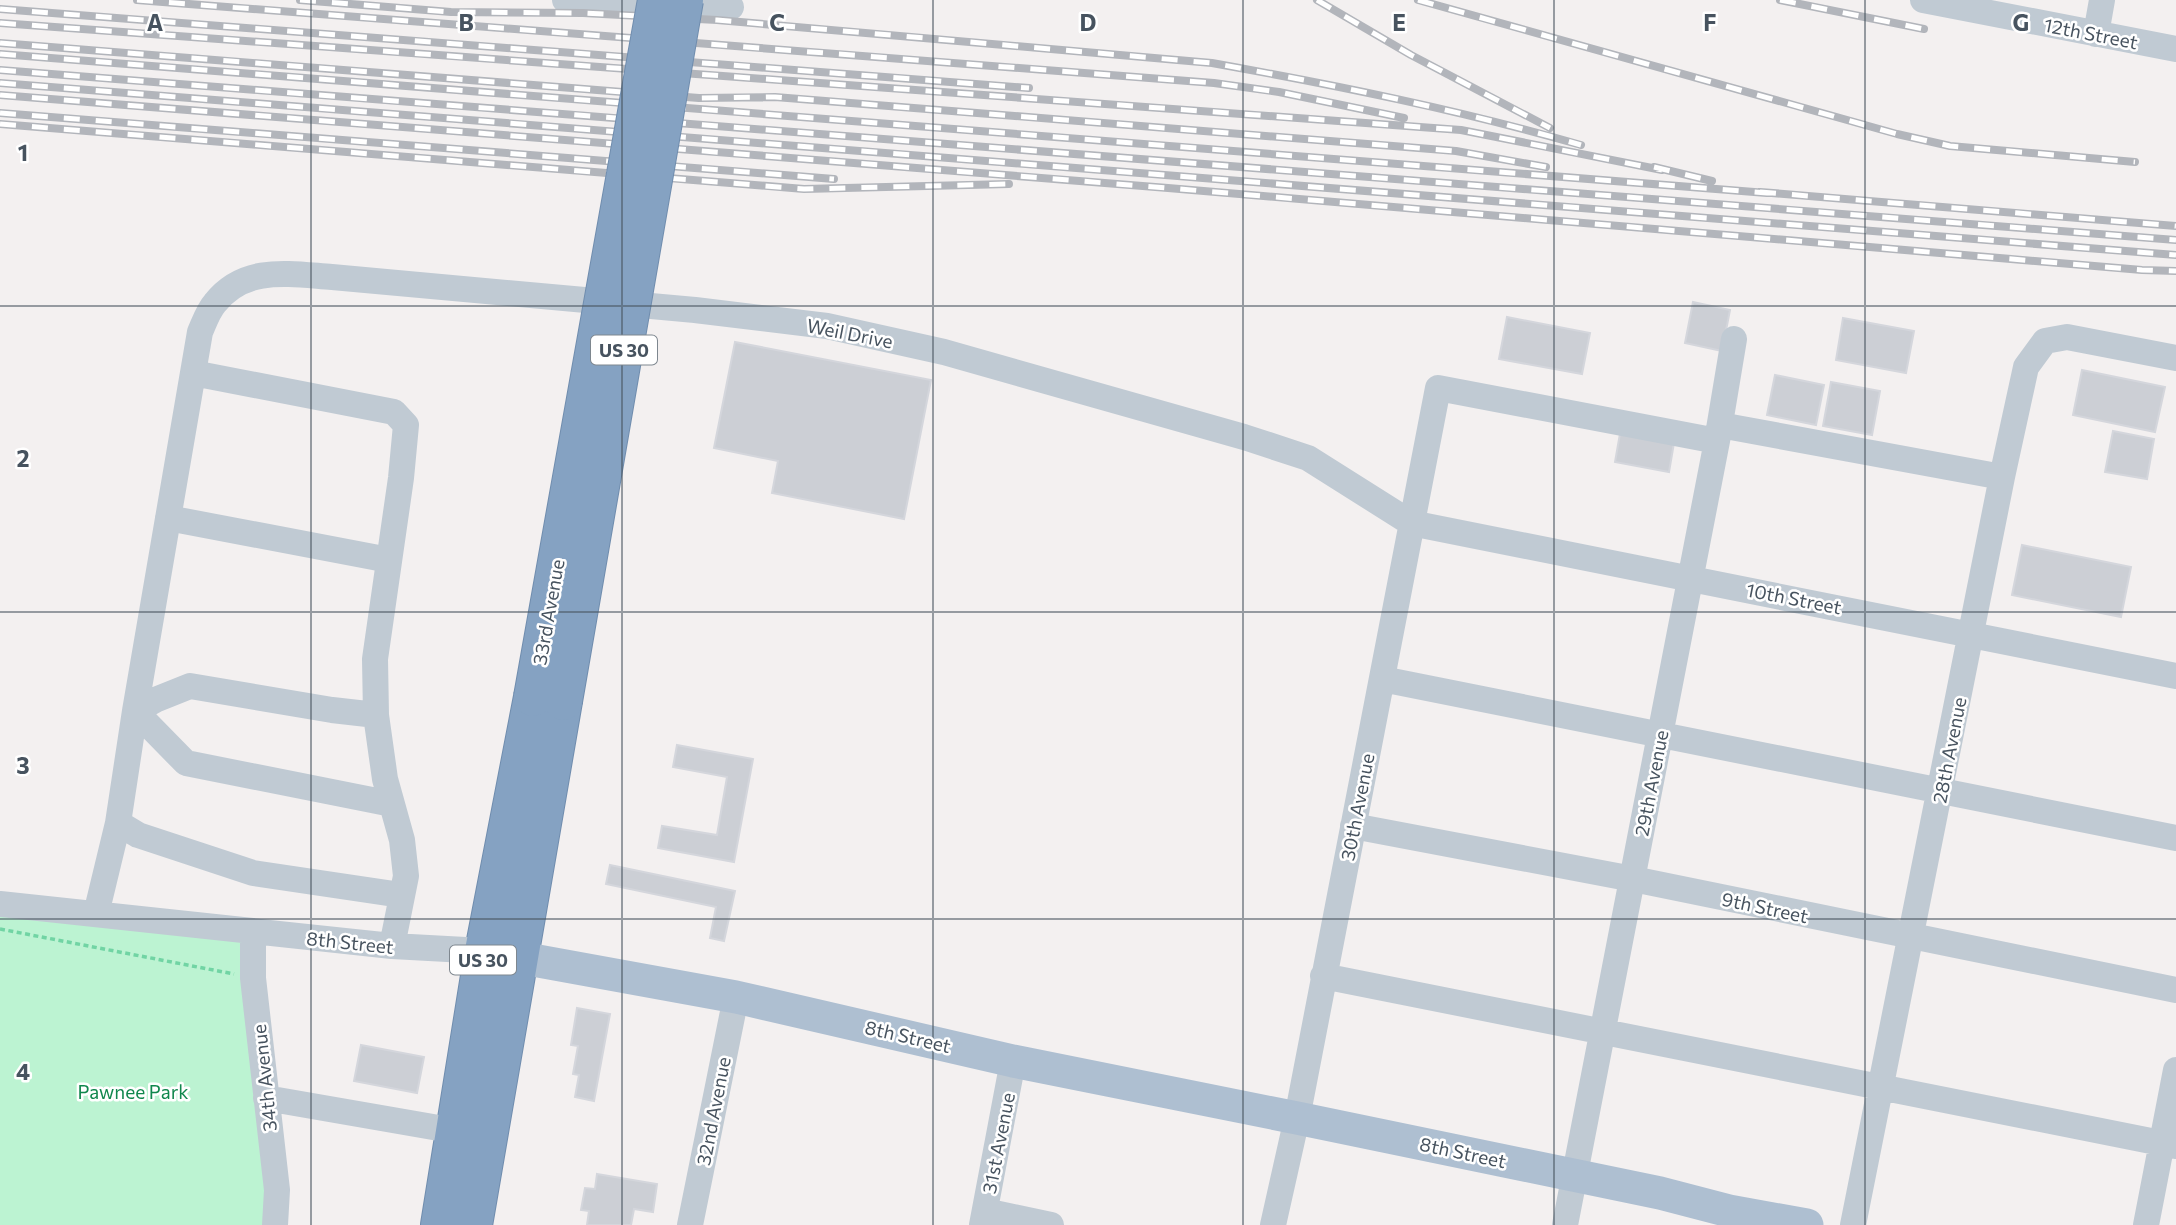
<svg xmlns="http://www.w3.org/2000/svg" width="2176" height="1225" font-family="Commissioner,sans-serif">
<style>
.green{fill:#bcf3d2}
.building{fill:#cccfd5;stroke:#d4d6dc;stroke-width:2}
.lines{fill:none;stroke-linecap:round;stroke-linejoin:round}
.highway-casing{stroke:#708dae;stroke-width:40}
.path{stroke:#71d4a4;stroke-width:3.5;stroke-dasharray:5 3.5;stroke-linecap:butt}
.minor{stroke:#c0cad3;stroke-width:26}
.major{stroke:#aebfd1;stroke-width:33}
.highway{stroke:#85a2c2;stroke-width:38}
.rail-casing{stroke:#b2b5bb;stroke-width:8}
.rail{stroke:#fff;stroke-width:5;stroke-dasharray:16;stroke-linecap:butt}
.highway-bridge-casing{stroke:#708dae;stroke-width:40;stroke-linecap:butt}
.highway-bridge{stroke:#85a2c2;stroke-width:38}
.grid{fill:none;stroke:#47535f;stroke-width:2;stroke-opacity:0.55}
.labels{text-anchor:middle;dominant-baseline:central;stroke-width:5;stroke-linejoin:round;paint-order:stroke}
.shield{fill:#fff;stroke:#7e878f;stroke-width:2}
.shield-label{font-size:18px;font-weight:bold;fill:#47535f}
.street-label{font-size:19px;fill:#47535f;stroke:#fff}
.park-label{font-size:19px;fill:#10874d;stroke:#fff}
.grid-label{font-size:23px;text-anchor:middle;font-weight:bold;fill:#47535f;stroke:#fff;stroke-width:5;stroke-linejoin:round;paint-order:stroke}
</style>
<rect width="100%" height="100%" fill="#f3f0f0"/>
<path class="green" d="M0,904L253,932L275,1225H0Z"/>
<path class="building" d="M1693,302L1730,310L1722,351L1685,343Z
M1507,317L1590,333L1582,374L1499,359Z
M1843,318L1914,331L1906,373L1836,360Z
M735,342L931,380L904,519L772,493L778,461L714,448Z
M2082,370L2165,387L2155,432L2073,415Z
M1775,375L1824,385L1816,425L1767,415Z
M1831,382L1880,391L1872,435L1823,426Z
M1621,428L1675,437L1669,472L1615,462Z
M2113,431L2154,439L2147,479L2105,472Z
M2022,545L2131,567L2121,617L2012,595Z
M677,745L753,759L734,862L658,848L662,826L717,835L727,777L673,767Z
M610,865L735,891L724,941L710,938L716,907L606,884Z
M577,1008L610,1014L594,1101L575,1097L579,1075L573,1074L578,1046L571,1045Z
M361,1045L424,1057L417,1093L354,1081Z
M597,1174L657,1184L653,1212L634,1209L631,1225H587L589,1211L581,1210L585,1188L595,1189Z"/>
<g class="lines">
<defs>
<path id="highway" d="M440,1225L484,951L533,697
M473,1225L563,701"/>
</defs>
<use href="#highway" class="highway-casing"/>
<path class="path" d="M0,929L234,974"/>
<path class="minor" d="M565,0L731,7
M1923,0L2176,49
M2096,34L2102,0
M193,373L394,412L406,425L401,478L375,659L376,715L385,779L402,840L406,876L392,946
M1720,425L2002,477
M168,518L389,560
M1382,679L2176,838
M376,715L332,710L190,686L155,700L135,711L118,823L138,835L253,873L401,895
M392,804L186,763L135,711L200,332C204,323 208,311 215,303C245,265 289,274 332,277L695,310L827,326L944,352L1244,437L1308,458L1411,523L2176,676
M1353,826L1633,879L2176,990
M0,904L392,946L484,951
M96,914L118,823
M253,932V978L277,1190L275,1225
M1323,976L2176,1146
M266,1098L456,1131
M985,1211L1051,1225
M690,1225L736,997
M982,1225L1013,1061
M1273,1225L1297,1118L1438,388L1717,441
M1565,1225L1717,441L1734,339
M1853,1225L2002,477L2026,367L2045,341L2067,337L2176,358
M2146,1225L2176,1070"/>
<path class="major" d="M494,953L736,997L1013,1061L1297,1118L1660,1193L1729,1211L1807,1225"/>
<use href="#highway" class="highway"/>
<defs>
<path id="rail" d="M137,0L1214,83L1279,92L1404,118
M300,0L451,12L583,13L717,20L1212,63C1335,85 1460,110 1581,145
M1317,0L1411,55L1550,128
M1418,0L1897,134L1950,146L2135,162
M1780,0L1924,29
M0,9L1029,88
M0,23L1461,130L1662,170
M0,43L699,98L775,97L1456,151L1546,167
M0,54L1767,193
M0,70L2176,240
M0,83L2176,255
M0,95L1168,188L2142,270L2176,271
M0,113L834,179
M0,124L804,189L1009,184
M1654,167L1712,181
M1760,192L2176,226"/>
</defs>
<use href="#rail" class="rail-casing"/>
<use href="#rail" class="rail"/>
<defs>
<path id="highway-bridge" d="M533,697L657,0
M563,701L684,0"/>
</defs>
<use href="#highway-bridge" class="highway-bridge-casing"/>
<use href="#highway-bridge" class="highway-bridge"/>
</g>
<path class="grid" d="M311,0V1225M622,0V1225M933,0V1225M1243,0V1225M1554,0V1225M1865,0V1225M0,306H2176M0,612H2176M0,919H2176"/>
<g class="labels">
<g class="shield">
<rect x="591" y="335.5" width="66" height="29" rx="5"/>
<rect x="450" y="945.5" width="66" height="29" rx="5"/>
</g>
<g class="shield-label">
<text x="624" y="350">US 30</text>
<text x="483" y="960">US 30</text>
</g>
<g class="street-label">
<text transform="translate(2091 33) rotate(11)">12th Street</text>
<text transform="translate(850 333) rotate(11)">Weil Drive</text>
<text transform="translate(1794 598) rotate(11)">10th Street</text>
<text transform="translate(548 612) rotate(-80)">33rd Avenue</text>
<text transform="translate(1949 750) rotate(-79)">28th Avenue</text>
<text transform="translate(1651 783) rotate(-79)">29th Avenue</text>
<text transform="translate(1357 807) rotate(-79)">30th Avenue</text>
<text transform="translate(1765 907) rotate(12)">9th Street</text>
<text transform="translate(350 942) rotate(6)">8th Street</text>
<text transform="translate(908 1036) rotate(13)">8th Street</text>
<text transform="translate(264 1078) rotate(-96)">34th Avenue</text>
<text transform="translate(713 1111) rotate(-79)">32nd Avenue</text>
<text transform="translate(998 1143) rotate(-79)">31st Avenue</text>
<text transform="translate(1463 1152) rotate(12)">8th Street</text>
</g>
<g class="park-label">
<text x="133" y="1091">Pawnee Park</text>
</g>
</g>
<g class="grid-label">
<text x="155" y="31">A</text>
<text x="466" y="31">B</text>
<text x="777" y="31">C</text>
<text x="1088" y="31">D</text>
<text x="1399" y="31">E</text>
<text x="1710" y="31">F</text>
<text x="2021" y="31">G</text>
<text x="23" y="161">1</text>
<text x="23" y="467">2</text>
<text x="23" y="774">3</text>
<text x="23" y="1080">4</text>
</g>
</svg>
